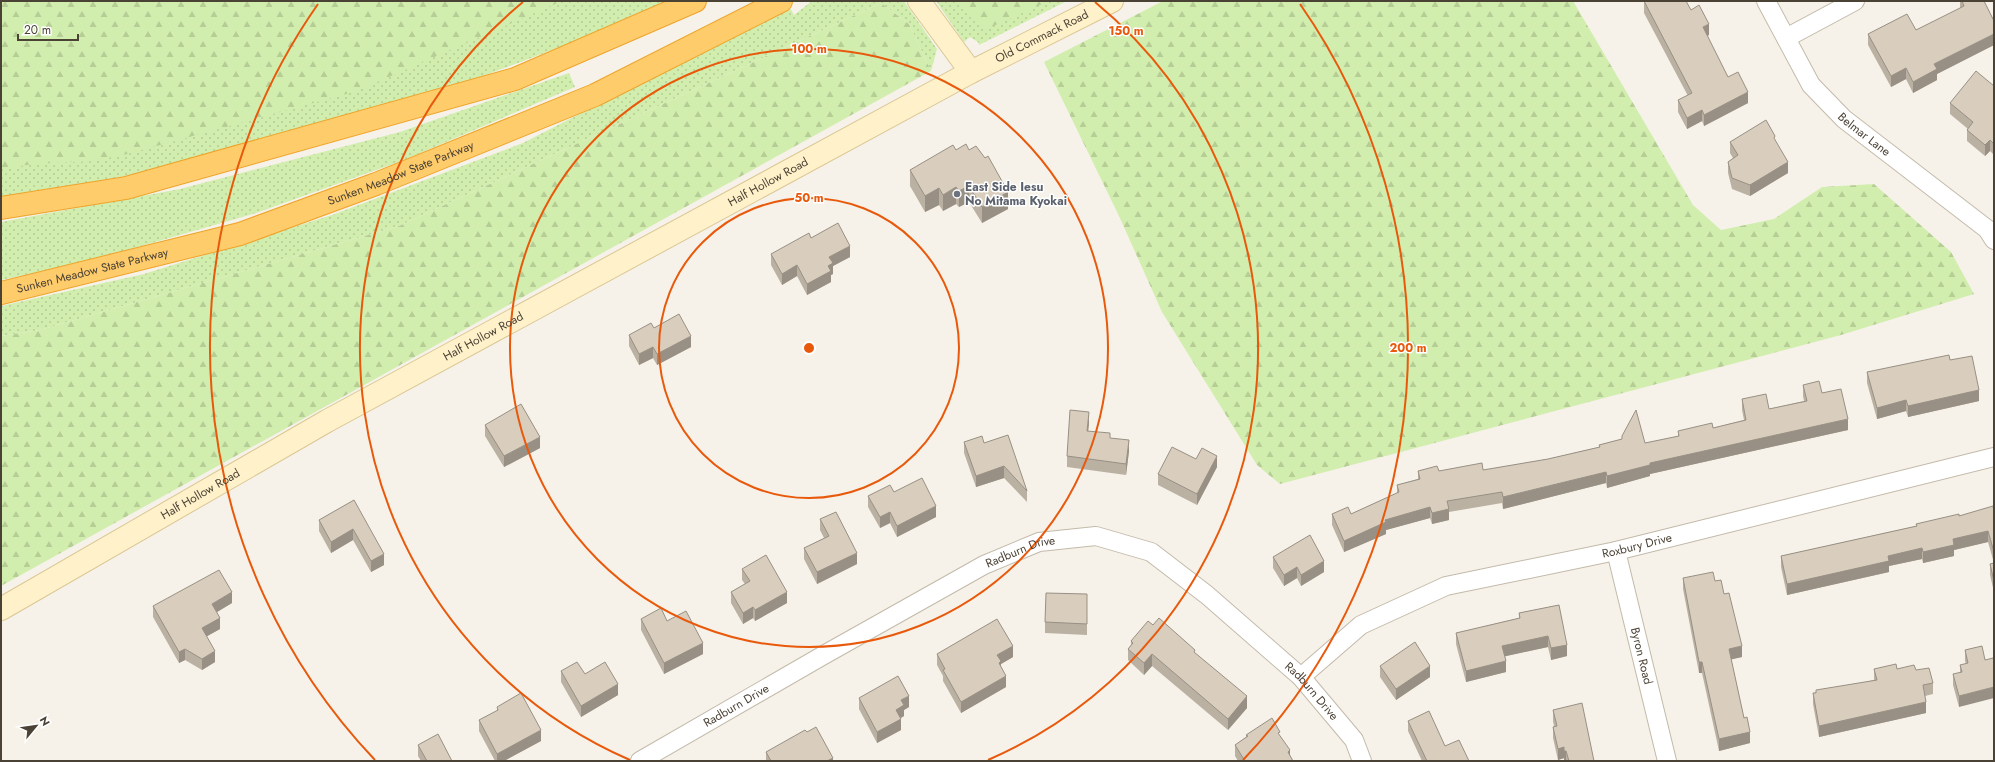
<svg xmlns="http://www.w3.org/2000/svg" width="1995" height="762" font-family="Jost,sans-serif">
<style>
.grass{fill:url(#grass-dots)}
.forest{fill:url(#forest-firs)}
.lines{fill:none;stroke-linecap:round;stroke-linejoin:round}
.street-casing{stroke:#c3baaa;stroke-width:20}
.secondary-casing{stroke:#dbc794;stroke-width:24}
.highway-casing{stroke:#eea42b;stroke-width:24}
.street{stroke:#fff;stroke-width:18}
.secondary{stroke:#fff2ca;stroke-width:22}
.highway{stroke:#ffcc6b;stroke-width:22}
.wall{fill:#bbb1a3}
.shaded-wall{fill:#989084}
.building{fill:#d9cebd;stroke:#989084}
.ring{fill:none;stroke:#e8590c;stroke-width:2}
.worship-dot{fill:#6b7280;stroke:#fff;stroke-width:1.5}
.labels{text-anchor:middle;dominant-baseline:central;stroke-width:3;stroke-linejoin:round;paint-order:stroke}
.street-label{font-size:12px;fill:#4b4236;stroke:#fff}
.worship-label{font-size:12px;font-weight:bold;fill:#5b616d;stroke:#fff;text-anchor:start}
.centre{fill:#e8590c;stroke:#fff;stroke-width:2}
.ring-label{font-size:12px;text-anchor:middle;font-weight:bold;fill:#e8590c;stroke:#fff;stroke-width:3;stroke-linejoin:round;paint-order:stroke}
</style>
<defs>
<pattern id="grass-dots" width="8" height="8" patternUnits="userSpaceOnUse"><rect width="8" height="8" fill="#d2eeae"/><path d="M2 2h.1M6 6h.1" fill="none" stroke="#b6cd96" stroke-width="1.8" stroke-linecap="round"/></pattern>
<pattern id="forest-firs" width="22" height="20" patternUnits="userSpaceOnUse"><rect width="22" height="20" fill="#d2eeae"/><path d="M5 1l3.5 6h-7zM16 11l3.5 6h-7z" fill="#b6cd96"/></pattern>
</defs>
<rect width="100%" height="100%" fill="#f6f2e9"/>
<path class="grass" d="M1,1H670C457,96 231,162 1,199Z
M812,1H904L937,49L931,71L909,24L881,3L399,226L40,330L1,336V306L144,274L332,215L523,143L789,6L794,15Z
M936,1H1067L979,45L978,42L970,37L964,42Z
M569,73L575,87L404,160L253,214L82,263L1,280V222L180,189L400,132Z"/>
<path class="forest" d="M1,1H562L357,91L127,154L92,161L33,164L1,169Z
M955,1H1049L989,28L978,25Z
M1163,1H1573L1693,205L1721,230L1774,219L1822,187L1874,184L1951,252L1974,294L1841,335L1280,484L1257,465L1162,312L1119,216L1044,62Z
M881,3L909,24L931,71L1,586V336L40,330L399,226Z"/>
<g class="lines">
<defs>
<g id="street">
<path id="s1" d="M1766,1L1811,85L1844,119L1987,229L1994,240"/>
<path d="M1786,38L1855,1"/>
<path id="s2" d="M1616,551L1667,761"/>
<path id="s3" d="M1301,677L1361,625L1446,586L1616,551L1994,457"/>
<path id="s4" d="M640,761L822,656L984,565L1039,542L1096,536L1151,552L1207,595L1301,677L1354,740L1362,761"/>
</g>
<g id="secondary">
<path d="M919,1L971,72"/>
<path id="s5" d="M1,609L327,421L971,72L1112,1"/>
</g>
<g id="highway">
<path d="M1,208L126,188L515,79L695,1"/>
<path id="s6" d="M1,293L240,234L376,184L595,95L781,1"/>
</g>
</defs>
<use href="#street" class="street-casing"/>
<use href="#secondary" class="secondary-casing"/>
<use href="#highway" class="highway-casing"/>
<use href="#street" class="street"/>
<use href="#secondary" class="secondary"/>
<use href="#highway" class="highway"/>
</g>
<path class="wall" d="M1644,1L1691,10L1709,35L1707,36L1728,77L1748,103L1704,126L1702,121L1687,129L1678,112V100L1688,96L1644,13Z
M1960,1H1984L1994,21V45L1937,74V80L1913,93L1906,79L1891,87L1868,45V34L1916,30L1960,9Z
M1994,86V155L1990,151L1985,156L1967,141V130L1968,129L1950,114V103Z
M1775,141L1788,173L1750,196L1732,189L1728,173V162L1733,158L1730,153V142Z
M956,150H969L1008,209L982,223L969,202L959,207L956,204L943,211L939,205L925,212L910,186V170Z
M811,238L850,257L833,266V274L831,275V282L807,295L797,276L782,285L771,265V254Z
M654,328L691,347L657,365L653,358L639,365L629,346V335Z
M1950,360L1979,401L1908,417L1906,411L1877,419L1867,383V372Z
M1803,385L1822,393L1848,430L1650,474V476L1607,488L1606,483L1503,509L1502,503L1449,512V520L1432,524L1430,518L1386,530V534L1344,552L1332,525V514H1351L1397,493V485L1418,479V471H1439L1483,470L1548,459L1599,447V445L1622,439V436L1645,443L1678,436V431L1713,428L1744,420L1742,410V399L1769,409L1804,401L1803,396Z
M1089,423L1088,431L1129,451L1126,475L1067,467V456Z
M485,425L540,448L504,467L485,436Z
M964,442L984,443L1027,491V502L1004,478L976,487L964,453Z
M1196,459L1217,467L1197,505L1158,485V474Z
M894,492L936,517L897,537L890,523L880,528L868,507V496Z
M354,500L384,565L371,572L353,540L331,553L319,531V520Z
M1994,511V563L1988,542L1954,550V556L1923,563L1922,559L1889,566V572L1787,595L1781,567V556L1916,526V524L1959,516Z
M820,519L857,564L817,584L804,559V548L824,538L820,530Z
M1273,557L1324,572L1301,586L1297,578L1284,586L1273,568Z
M1994,563V592L1990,575V564Z
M742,569L787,603L755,621L753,618L743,624L731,603V592L745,584L742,580Z
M1683,578L1715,581L1724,594L1742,657L1731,659L1744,718L1750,743L1719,751L1702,673H1699L1683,589Z
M1087,594V635L1045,633V622Z
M232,603L217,612L220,629L207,636L215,662L202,670L185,660L179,663L153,617V606Z
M1559,605L1567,656L1551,660L1548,647L1505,656L1506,672L1466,682L1456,644V633L1519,618V613Z
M641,619L667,621L703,654L664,674L641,630Z
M1153,625L1195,653L1247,708L1228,730L1152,666L1144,675L1128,660V649L1131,645V641Z
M1982,646L1959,707L1953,685V674L1960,673V665L1966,664L1965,661V650Z
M937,654L1013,657L1001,664V667L1006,687L961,713L943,681V676L937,665Z
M1380,666L1430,677L1396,700L1380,677Z
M1874,669H1897L1916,670L1933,683V694L1925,696L1926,713L1819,737L1813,704V693L1874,680Z
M561,671L585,674L618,695L581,717L561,682Z
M859,698L909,707L904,710V716L900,718L901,730L877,743L859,709Z
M497,707L541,741L504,761H495L479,731V720L497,711Z
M1553,710L1594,761H1564V758L1558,760L1553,738V727L1554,726L1553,721Z
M1408,721L1445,746L1469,761H1422L1408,731Z
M807,732L833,761H766V752Z
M1246,735L1280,736L1293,761H1238L1235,756V745L1246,737Z
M418,745L452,761H421L418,756Z"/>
<path class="shaded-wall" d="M1709,24V35L1703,38V27Z
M1994,34V45L1937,74V80L1913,93V82L1934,64Z
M1906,68V79L1891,87V76Z
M1748,92V103L1704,126V115Z
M1702,110V121L1687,129V118Z
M1990,140V151L1985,156V145Z
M1788,162V173L1750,196V185Z
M969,186V202L959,207V191Z
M956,187V204L943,211V195Z
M939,188V205L925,212V196Z
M1008,192V209L982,223V207Z
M850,246V257L833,266V274L831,275V282L807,295V284L828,266L829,257Z
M797,265V276L782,285V274Z
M691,336V347L657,365V354Z
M653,347V358L639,365V354Z
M1979,390V401L1908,417V406Z
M1906,400V411L1877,419V408Z
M1089,412V423L1087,442V431Z
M1848,419V430L1650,474V476L1607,488V476L1650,463Z
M540,437V448L504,467V456Z
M1129,440V451L1126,475V464Z
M1217,456V467L1197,505V494Z
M1004,466V478L976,487V476Z
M1606,472V483L1503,509V497Z
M936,506V517L897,537V526Z
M1430,507V518L1386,530V534L1344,552V541L1385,520Z
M1449,509V520L1432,524V513Z
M890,512V523L880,528V517Z
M353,529V540L331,553V542Z
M1988,531V542L1954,550V556L1923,563V552L1953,539Z
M1922,548V559L1889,566V572L1787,595V584L1888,556Z
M857,553V564L817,584V572Z
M384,554V565L371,572V561Z
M1324,561V572L1301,586V575Z
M1297,567V578L1284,586V575Z
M232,592V603L212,615V604Z
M787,592V603L755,621V610Z
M753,607V618L743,624V613Z
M220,618V629L202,639V628Z
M1548,636V647L1502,657V646Z
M703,643V654L664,674V663Z
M1567,645V656L1551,660V648Z
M1013,646V657L1001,664V673L999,674L997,655Z
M1742,646V657L1729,660V649Z
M185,649V660L179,663V652Z
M215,651V662L202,670V659Z
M1152,654V666L1144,675V663Z
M1506,661V672L1466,682V671Z
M1699,662H1702V673H1699Z
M1430,666V677L1396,700V689Z
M1006,676V687L961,713V702Z
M618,684V695L581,717V706Z
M1994,687V698L1959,707V696Z
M909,696V707L904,710V716L896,721V710L901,700Z
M1247,696V708L1228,730V719Z
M1926,702V713L1819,737V726Z
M901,719V730L877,743V732Z
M541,730V741L504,761H497V754Z
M1750,732V743L1719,751V739Z
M1564,747V758L1558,760V749Z
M1290,750V761L1288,752Z
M1564,751H1566V761H1564Z
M833,758V761H827Z"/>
<path class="building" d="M1644,1H1686L1691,10L1699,5L1709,24L1703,27L1728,77L1738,72L1748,92L1704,115L1702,110L1687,118L1678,100L1692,93Z
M1962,1H1984L1994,21V34L1934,64L1937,69L1913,82L1906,68L1891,76L1868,34L1907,14L1916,30L1964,6Z
M1976,71L1994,86V144L1990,140L1985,145L1967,130L1973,122L1950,103Z
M1766,120L1775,136L1774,138L1788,162L1750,185L1732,178L1728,162L1738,155L1730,142Z
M966,144L969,150L976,146L985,158L988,156L1008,192L982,207L969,186L959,191L956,187L943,195L939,188L925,196L910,170L953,145L956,150Z
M838,223L850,246L829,257L833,263L828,266L831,271L807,284L797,265L782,274L771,254L809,233L811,238Z
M679,314L691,336L657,354L653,347L639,354L629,335L651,323L654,328Z
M1949,355L1950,360L1972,356L1979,390L1908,406L1906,400L1877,408L1867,372Z
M1819,381L1822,393L1841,389L1848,419L1650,463V465L1607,476L1606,472L1503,497L1502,492L1447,501L1449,509L1432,513L1430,507L1385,520L1386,522L1344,541L1332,514L1348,507L1351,514L1399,492L1397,485L1420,479L1418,471L1437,466L1439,471L1482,463L1483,470L1548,459L1600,447L1599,445L1622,439V436L1636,410L1645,443L1679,436L1678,431L1712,423L1713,428L1746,420L1742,399L1766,394L1769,409L1807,401L1803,385Z
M521,404L540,437L504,456L485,425Z
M1070,410L1089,412L1087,431L1110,433V438L1129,440L1126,464L1067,456Z
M1008,435L1027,491L1004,466L976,476L964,442L982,436L984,443Z
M1172,447L1196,459L1202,448L1217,456L1197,494L1158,474Z
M922,478L936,506L897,526L890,512L880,517L868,496L890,485L894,492Z
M354,500L384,554L371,561L353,529L331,542L319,520Z
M1993,506L1994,511V552L1988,531L1953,539L1954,545L1923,552L1922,548L1888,556L1889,561L1787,584L1781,556L1917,526L1916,524L1959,514V516Z
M836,512L857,553L817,572L804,548L829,536L820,519Z
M1310,535L1324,561L1301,575L1297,567L1284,575L1273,557Z
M766,555L787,592L755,610L753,607L743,613L731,592L750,581L742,569Z
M1994,563V581L1990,564Z
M219,570L232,592L212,604L220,618L202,628L215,651L202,659L185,649L179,652L153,606Z
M1713,572L1715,581L1721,580L1724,594L1729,593L1742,646L1729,649L1744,718L1747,717L1750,732L1719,739L1702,662H1699L1683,578Z
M1046,593L1087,594V624L1045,622Z
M1559,605L1567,645L1551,648L1548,636L1502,646L1506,661L1466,671L1456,633L1520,618L1519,613Z
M661,608L667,621L686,611L703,643L664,663L641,619Z
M1159,618L1195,650L1194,652L1247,696L1228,719L1152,654L1144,663L1128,649L1133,643L1131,641L1148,621L1153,625Z
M997,619L1013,646L997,655L1001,661L999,663L1006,676L961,702L943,670L945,669L937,654Z
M1415,642L1430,666L1396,689L1380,666Z
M1982,646L1985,660L1993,658L1994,661V687L1959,696L1953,674L1962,672L1960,665L1968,663L1965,650Z
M577,662L585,674L605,662L618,684L581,706L561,671Z
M1896,664L1897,669L1914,665L1916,670L1929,668L1933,683L1923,685L1926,702L1819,726L1813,693H1816V690L1877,680L1874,669Z
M898,676L909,696L901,700L904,705L896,710L901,719L877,732L859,698Z
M521,693L541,730L497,754L479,720L498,710L497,707Z
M1582,703L1594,761H1569L1566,751H1564V747L1558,749L1553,727L1557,726L1553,710Z
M1429,711L1445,746L1459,740L1469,761H1427L1408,721Z
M1272,718L1280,732L1278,733L1290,750L1288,752L1293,761H1245L1235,745L1248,736L1246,735Z
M816,727L833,758L827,761H771L766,752L805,730L807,732Z
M438,734L452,761H427L418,745Z"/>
<g class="ring">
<circle cx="809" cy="348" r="150"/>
<circle cx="809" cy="348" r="299"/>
<path d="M630 760A449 449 0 0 1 523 2M1095 2A449 449 0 0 1 988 760"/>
<path d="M375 760A599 599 0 0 1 318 4M1300 4A599 599 0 0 1 1243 760"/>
</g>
<circle class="worship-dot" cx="957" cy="194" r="4"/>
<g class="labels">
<g class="street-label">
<text stroke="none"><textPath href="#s5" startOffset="1188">Old Commack Road</textPath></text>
<text stroke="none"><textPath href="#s1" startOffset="168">Belmar Lane</textPath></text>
<text stroke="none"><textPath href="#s6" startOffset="418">Sunken Meadow State Parkway</textPath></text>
<text stroke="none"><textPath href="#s5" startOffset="878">Half Hollow Road</textPath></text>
<text stroke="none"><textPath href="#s6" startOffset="94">Sunken Meadow State Parkway</textPath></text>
<text stroke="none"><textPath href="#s5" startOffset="554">Half Hollow Road</textPath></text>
<text stroke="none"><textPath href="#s5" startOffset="230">Half Hollow Road</textPath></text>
<text stroke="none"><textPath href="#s3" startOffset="368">Roxbury Drive</textPath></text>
<text stroke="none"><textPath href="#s4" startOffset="435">Radburn Drive</textPath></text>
<text stroke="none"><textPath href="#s2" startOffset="108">Byron Road</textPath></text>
<text stroke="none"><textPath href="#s4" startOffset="783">Radburn Drive</textPath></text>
<text stroke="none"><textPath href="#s4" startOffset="111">Radburn Drive</textPath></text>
</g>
<g class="worship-label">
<text x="965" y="187">East Side Iesu<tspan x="965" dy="14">No Mitama Kyokai</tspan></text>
</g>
</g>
<circle cx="809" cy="348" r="6" class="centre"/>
<g class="ring-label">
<text x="1126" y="35">150 m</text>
<text x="809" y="53">100 m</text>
<text x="809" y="202">50 m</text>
<text x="1408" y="352">200 m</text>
</g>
<rect width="1995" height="762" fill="none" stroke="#4b4236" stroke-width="4"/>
<g transform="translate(36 726) rotate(61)" stroke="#ffffff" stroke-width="3" paint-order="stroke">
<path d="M0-3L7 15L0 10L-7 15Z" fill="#4b4236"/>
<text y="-6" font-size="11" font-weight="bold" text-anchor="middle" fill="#4b4236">N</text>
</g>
<path d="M18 34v6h60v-6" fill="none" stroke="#4b4236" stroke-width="2"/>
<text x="24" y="34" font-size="12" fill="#4b4236" stroke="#ffffff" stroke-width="3" paint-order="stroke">20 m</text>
</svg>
